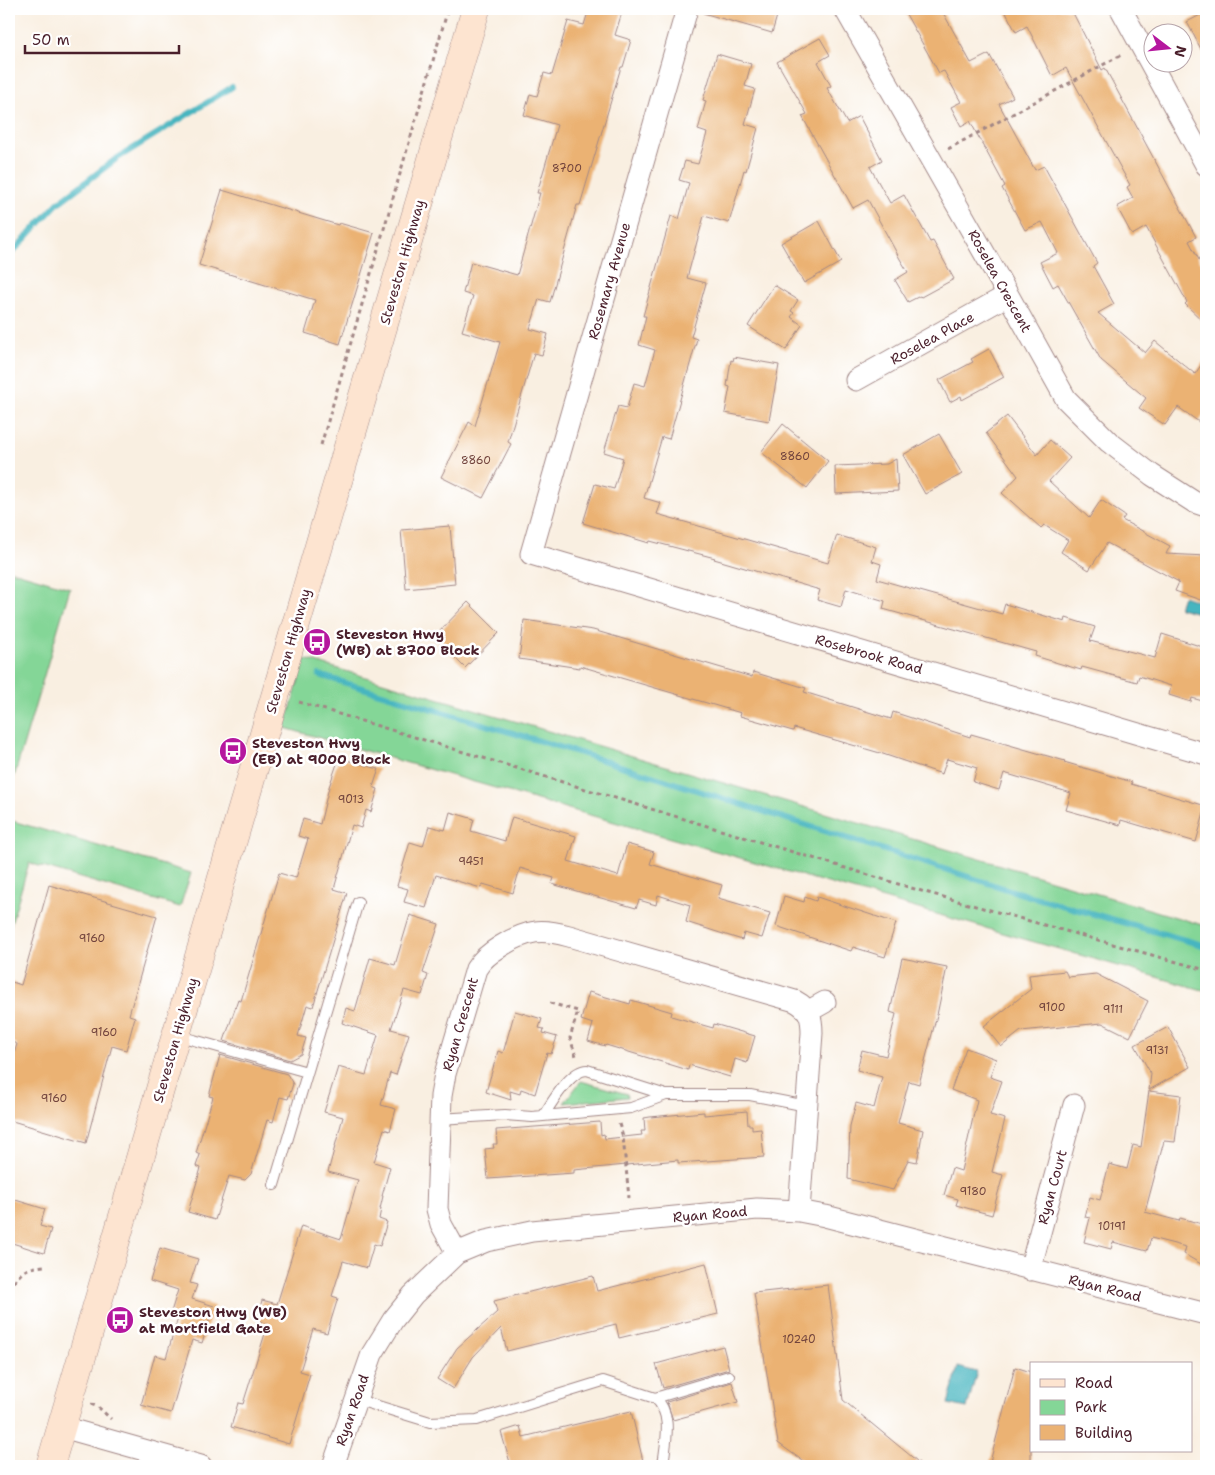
<svg xmlns="http://www.w3.org/2000/svg" width="1215" height="1475" font-family="'Shantell Sans',sans-serif">
<style>
.green{fill:#84d697;stroke:#677a61}
.water{fill:#46b5c0;stroke:#486a76}
.lines{fill:none;stroke-linecap:round;stroke-linejoin:round}
.stream{stroke:#46b5c0;stroke-width:6}
.building{fill:#ebb273}
.lane-casing{stroke:#a28786;stroke-width:12}
.street-casing{stroke:#a28786;stroke-width:23}
.secondary-casing{stroke:#a28786;stroke-width:29}
.path{stroke:#a28786;stroke-width:3;stroke-dasharray:4 4;stroke-linecap:butt}
.lane{stroke:#fff;stroke-width:10}
.street{stroke:#fff;stroke-width:21}
.secondary{stroke:#fde4d0;stroke-width:28}
.labels{text-anchor:middle;dominant-baseline:central;stroke-width:5;stroke-linejoin:round;paint-order:stroke}
.number-label{font-size:11px;fill:#72443d}
.street-label{font-size:14px;fill:#4a1f2b;stroke:#fff}
.poi-label{font-size:14px;font-weight:bold;fill:#4a1f2b;stroke:#fff;text-anchor:start}
</style>
<rect width="100%" height="100%" fill="#fff"/>
<filter id="ink" filterUnits="userSpaceOnUse"><feTurbulence type="fractalNoise" baseFrequency=".02" numOctaves="2"/><feDisplacementMap in="SourceGraphic" scale="10" xChannelSelector="R" yChannelSelector="G"/><feConvolveMatrix kernelMatrix="1 2 1 2 8 2 1 2 1" color-interpolation-filters="sRGB"/></filter>
<filter id="wash" filterUnits="userSpaceOnUse"><feTurbulence type="fractalNoise" baseFrequency=".0096" numOctaves="4" result="noise"/><feDisplacementMap in="SourceGraphic" scale="20" xChannelSelector="R" yChannelSelector="G"/><feGaussianBlur stdDeviation="1.12" result="paint"/><feColorMatrix in="noise" values="0 0 0 0 0 0 0 0 0 0 0 0 0 0 0 0 0 1.4 0 .05"/><feComposite in="paint" operator="in"/></filter>
<g filter="url(#wash)">
<rect width="100%" height="100%" fill="#f9efe1"/>
<path class="green" d="M9,570L70,588L9,794Z
M305,659L1206,926V991L285,728Z
M9,820L191,873L180,907L29,863L9,931Z
M581,1081L627,1094L628,1097L564,1103Z"/>
<path class="water" d="M1183,596L1200,602H1206V615L1179,608Z
M958,1367L977,1372L967,1408L948,1404Z"/>
<g class="lines">
<path class="stream" d="M9,256L58,203L116,159L232,87
M319,675L580,753L1016,892L1206,946"/>
</g>
<g id="blocks">
<path class="building" d="M589,9H623L615,35L631,40L623,67H621L580,205H577L550,302L539,299L530,329L548,334L542,355L534,353L508,442L511,444L483,498L441,477L469,422L475,426L500,342L462,331L473,296L463,293L471,262L517,275L540,193H537L557,125L524,115L530,94L537,96L544,73L552,75L568,21L584,25Z
M704,9H779L772,33L703,13Z
M903,9H941L971,63L989,54L1013,97L999,104L1035,170L1044,166L1097,263L1093,266L1114,304L1098,313L1145,353L1155,341L1195,374L1206,358V412L1199,422L1178,407L1165,425L1139,408L1146,398L1101,360L1058,284L1053,287L1040,262L1058,253L1042,222L1025,230L1002,188L1005,186L970,121L961,126L951,107L961,102L944,71L939,73Z
M1004,9H1071L1102,70L1105,68L1196,237L1189,241L1206,273V324L1185,304L1187,302L1146,227L1132,235L1117,207L1133,198L1127,187L1130,185L1066,68L1052,76L1027,26L1016,32Z
M1206,12V59L1187,22Z
M820,38L830,55L818,62L831,86L827,88L847,123L859,116L882,160L870,167L890,203L904,195L930,242L933,241L954,279L921,297L920,296L908,302L895,280L908,272L900,259L868,200L853,208L802,116L807,114L777,62Z
M717,54L751,64L745,86L755,89L745,124L758,128L746,171L744,170L729,223L704,216L687,278L706,283L691,337L697,339L669,439L662,437L644,498L661,503L657,514L828,563L837,535L876,547L872,561L881,564L877,579L1002,614L1005,604L1065,622L1066,618L1095,627L1090,641L1155,658L1162,634L1206,648V702L1192,698L1191,702L1169,695L1171,686L1139,676L1137,682L1082,667L1081,670L1035,656L1036,652L883,609L885,601L846,589L841,607L817,600L820,590L714,559L715,558L650,541L649,543L583,523L595,484L614,489L623,458L604,452L618,406L627,408L634,383L645,386L655,350L639,345L646,316H643L671,216L679,219L689,183L679,180L685,161L698,164L707,133L698,130L706,101L703,100Z
M222,190L338,225L339,223L374,233L340,344L305,333L315,300L199,265Z
M819,221L841,262L804,283L781,243Z
M774,285L798,300L791,311L794,313L791,317L802,325L786,350L748,326Z
M989,349L1004,377L962,400L961,396L950,402L939,380L973,362L971,359Z
M734,357L779,365L769,421L725,413L730,387L727,386L731,360L733,361Z
M1007,416L1037,455L1050,440L1070,458L1049,481L1089,518L1101,500L1125,516L1122,520L1170,546L1166,554L1206,556V602L1175,591L1179,582L1107,543L1089,570L1061,552L1068,540L1044,525L1041,528L1002,493L1018,476L986,433Z
M783,424L828,461L807,488L761,452Z
M939,434L962,474L925,494L903,455Z
M896,459L898,491L836,494L835,466L887,464Z
M450,526L455,584L406,589L401,530Z
M468,602L499,633L465,668L434,637Z
M524,620L593,630L752,677L753,672L806,688L804,692L891,719L893,712L970,737L971,734L1065,761L1064,762L1132,782L1131,784L1206,806L1196,842L1121,820L1120,825L1066,810L1071,793L1004,773L999,790L973,782L977,768L947,759L942,774L880,753L794,728L793,731L740,716L741,713L580,666V668L519,659Z
M339,758L379,769L373,787L378,789L371,812L366,810L361,828L352,825L334,889L347,893L313,1007L307,1005L298,1036L306,1038L301,1054L290,1060L224,1041L238,1000L241,1001L279,873L296,878L308,839L298,836L303,819L320,824L329,787Z
M450,812L474,819L471,831L505,841L512,817L576,836L568,861L618,876L627,844L654,852L650,864L722,885L718,898L770,913L762,938L744,933L742,940L686,922L690,905L658,895L656,905L639,900L636,908L552,884L554,878L520,868L513,893L483,884L481,888L436,875L426,908L404,902L408,889L397,886L410,842L423,846L429,826L445,830Z
M49,885L157,916L129,1015L135,1017L126,1050L112,1046L86,1143L9,1120V1071L17,1044L9,1041V981L21,985Z
M784,896L804,902L805,897L816,901L817,897L896,923L885,957L853,947L851,951L776,926Z
M410,915L439,924L423,973L428,975L422,995L404,990L391,1029L409,1034L396,1075L390,1073L381,1105L396,1109L390,1131L384,1129L374,1162L390,1167L382,1196H383L380,1209H381L379,1219L387,1222L380,1246L374,1244L367,1268L343,1261L332,1296L338,1298L327,1333L313,1329L300,1371L310,1374L289,1444L231,1427L238,1403L243,1404L268,1324L257,1320L262,1300L277,1304L301,1226L341,1239L358,1180L328,1172L343,1117L324,1112L338,1067L366,1075L378,1035L342,1023L346,1008L355,1011L370,958L395,965Z
M902,958L947,967L937,1015L919,1084L909,1081L898,1123L923,1130L917,1162L908,1160L893,1190L848,1179L850,1126L856,1103L874,1108L882,1077L857,1070L862,1050L886,1056L896,1014L890,1012Z
M1065,971L1068,977L1096,974L1148,1001L1130,1037L1102,1023L1021,1031L1001,1047L984,1026L1031,989L1029,975Z
M589,992L630,1004L631,1000L672,1012L671,1016L713,1028L714,1024L755,1036L747,1063L735,1059L730,1077L689,1065L688,1070L606,1045L605,1046L588,1041L593,1024L581,1020Z
M515,1011L542,1019L539,1028L544,1029L543,1033L557,1037L551,1054L547,1053L535,1094L521,1089L520,1094L510,1091L511,1100L486,1092L498,1051L503,1053Z
M1168,1027L1190,1067L1149,1090L1151,1074L1135,1045Z
M966,1048L996,1059L990,1077L1002,1081L990,1115L1005,1119L992,1172L1003,1175L992,1215L956,1205L958,1199L944,1195L952,1168L961,1171L977,1100L951,1090Z
M220,1055L287,1074L293,1084L288,1099L280,1097L273,1122L267,1120L251,1174L245,1180L229,1176L215,1220L188,1212L201,1168L196,1166L200,1155L196,1153L213,1097L209,1096Z
M1149,1091L1181,1095L1175,1142L1164,1141L1145,1212L1179,1221L1180,1218L1206,1225V1267L1184,1254L1186,1247L1151,1238L1147,1251L1113,1242L1111,1249L1084,1242L1090,1218L1085,1217L1090,1197L1100,1200L1109,1164L1127,1169L1133,1145L1141,1147Z
M747,1111L748,1125H752V1130L761,1129L764,1157L678,1163V1160L574,1170V1173L488,1179L485,1149L494,1148L493,1144H497L496,1130L600,1122L601,1135L604,1134L605,1139L642,1135L641,1131H645L644,1118L650,1117L704,1112V1115Z
M9,1198L45,1209L40,1226L51,1229L44,1253L9,1242Z
M160,1248L198,1259L190,1283L197,1285L192,1299L214,1306L202,1343L192,1340L171,1413L141,1405L155,1355L166,1358L178,1318L170,1315L178,1290L150,1281Z
M706,1263L718,1314L619,1338L616,1324L507,1351L501,1328L473,1357L453,1389L437,1379L457,1348L497,1312L494,1301L593,1276L597,1291Z
M828,1285L843,1400L923,1466H810L778,1443L754,1293Z
M723,1346L729,1369L663,1388L656,1364Z
M1015,1367L1031,1372V1466H989Z
M732,1382L738,1402L673,1420L667,1402Z
M631,1411L643,1461L620,1466H511L501,1432L520,1426L523,1437Z"/>
</g>
</g>
<g filter="url(#ink)">
<use href="#blocks" fill-opacity="0" stroke="#a28786" stroke-width="1"/>
<g class="lines">
<defs>
<path id="lane" d="M9,837L10,833
M176,1035L307,1072
M543,1116C552,1103 570,1070 587,1070L666,1095
M439,1119L505,1115L532,1117L631,1108L666,1095H750L807,1106
M274,1185L358,902
M655,1398C674,1414 665,1444 663,1466
M355,1399L430,1422L477,1420L603,1381L655,1398L729,1376"/>
<path id="street" d="M687,9L531,554L1206,754
M845,9L994,270L1066,399L1109,442L1152,475L1194,502L1206,506
M1121,9L1206,165
M856,380L1008,295
M809,1011L825,1002
M457,1253L441,1224L437,1209L441,1096L445,1074L476,969C485,953 516,935 535,932C546,930 558,933 569,936L795,1001C810,1009 812,1018 812,1033L799,1211
M1030,1270L1074,1105
M62,1427L201,1466
M333,1466L372,1354L393,1320L413,1295L457,1253L486,1241L532,1231L757,1209L799,1211L825,1216L1206,1314"/>
<path id="secondary" d="M50,1466L476,9"/>
</defs>
<use href="#lane" class="lane-casing"/>
<use href="#street" class="street-casing"/>
<use href="#secondary" class="secondary-casing"/>
<path class="path" d="M948,149L1123,54
M321,445L448,9
M299,702L918,890L1206,970
M550,1003L578,1011L570,1038L577,1059
M619,1124L623,1137L629,1198
M9,1289C21,1273 22,1268 44,1266
M91,1404L98,1407L111,1419"/>
<use href="#lane" class="lane"/>
<use href="#street" class="street"/>
<use href="#secondary" class="secondary"/>
</g>
</g>
<defs>
<symbol id="bus-disc" viewBox="-11 -11 22 22"><circle r="9.5" fill="#b5179e" stroke="#fff"/><path d="M-5-6H5V4H4V6H2V4H-2V6H-4V4H-5ZM-3.5-4V0h7V-4ZM-3.5 1.2v1.5H-2V1.2ZM2 1.2v1.5H3.5V1.2Z" fill="#fff"/></symbol>
</defs>
<g fill-rule="evenodd">
<use href="#bus-disc" x="301" y="626" width="32" height="32"/>
<use href="#bus-disc" x="217" y="735" width="32" height="32"/>
<use href="#bus-disc" x="104" y="1304" width="32" height="32"/>
</g>
<g class="labels">
<g class="number-label">
<text x="567" y="168">8700</text>
<text x="795" y="456">8860</text>
<text x="476" y="460">8860</text>
<text x="351" y="799">9013</text>
<text x="471" y="861">9451</text>
<text x="92" y="938">9160</text>
<text x="1052" y="1007">9100</text>
<text x="1113" y="1009">9111</text>
<text x="104" y="1032">9160</text>
<text x="1157" y="1050">9131</text>
<text x="54" y="1098">9160</text>
<text x="973" y="1191">9180</text>
<text x="1112" y="1226">10191</text>
<text x="799" y="1339">10240</text>
</g>
<g class="street-label">
<text transform="translate(402 262) rotate(-74)">Steveston Highway</text>
<text transform="translate(609 281) rotate(-74)">Rosemary Avenue</text>
<text transform="translate(1000 281) rotate(61)">Roselea Crescent</text>
<text transform="translate(932 338) rotate(-29)">Roselea Place</text>
<text transform="translate(288 651) rotate(-74)">Steveston Highway</text>
<text transform="translate(869 654) rotate(16)">Rosebrook Road</text>
<text transform="translate(460 1024) rotate(-74)">Ryan Crescent</text>
<text transform="translate(175 1040) rotate(-74)">Steveston Highway</text>
<text transform="translate(1052 1187) rotate(-75)">Ryan Court</text>
<text transform="translate(710 1214) rotate(-5)">Ryan Road</text>
<text transform="translate(1105 1288) rotate(14)">Ryan Road</text>
<text transform="translate(352 1410) rotate(-71)">Ryan Road</text>
</g>
<g class="poi-label">
<text x="336" y="634">Steveston Hwy<tspan x="336" dy="16">(WB) at 8700 Block</tspan></text>
<text x="252" y="743">Steveston Hwy<tspan x="252" dy="16">(EB) at 9000 Block</tspan></text>
<text x="139" y="1312">Steveston Hwy (WB)<tspan x="139" dy="16">at Mortfield Gate</tspan></text>
</g>
</g>
<rect width="1215" height="1475" fill="none" stroke="#fff" stroke-width="30"/>
<rect x="1030" y="1362" width="162" height="90" fill="#ffffff" stroke="#b7a5aa"/>
<rect x="1040" y="1379" width="25" height="8" fill="#fde4d0" stroke="#b7a5aa"/>
<text x="1075" y="1388" font-size="15" fill="#4a1f2b">Road</text>
<rect x="1040" y="1400" width="25" height="15" fill="#84d697" stroke="#b7a5aa"/>
<text x="1075" y="1412" font-size="15" fill="#4a1f2b">Park</text>
<rect x="1040" y="1425" width="25" height="15" fill="#ebb273" stroke="#b7a5aa"/>
<text x="1075" y="1438" font-size="15" fill="#4a1f2b">Building</text>
<g transform="translate(1168 48) rotate(106)"><circle r="24" fill="#ffffff" stroke="#b7a5aa"/>
<path d="M0-4L9 19L0 12L-9 19Z" fill="#b5179e"/>
<text y="-8" font-size="14" font-weight="bold" text-anchor="middle" fill="#4a1f2b">N</text>
</g>
<path d="M25 45v8h154v-8" fill="none" stroke="#4a1f2b" stroke-width="2.5"/>
<text x="32" y="45" font-size="15" fill="#4a1f2b" stroke="#ffffff" stroke-width="4" paint-order="stroke">50 m</text>
</svg>
